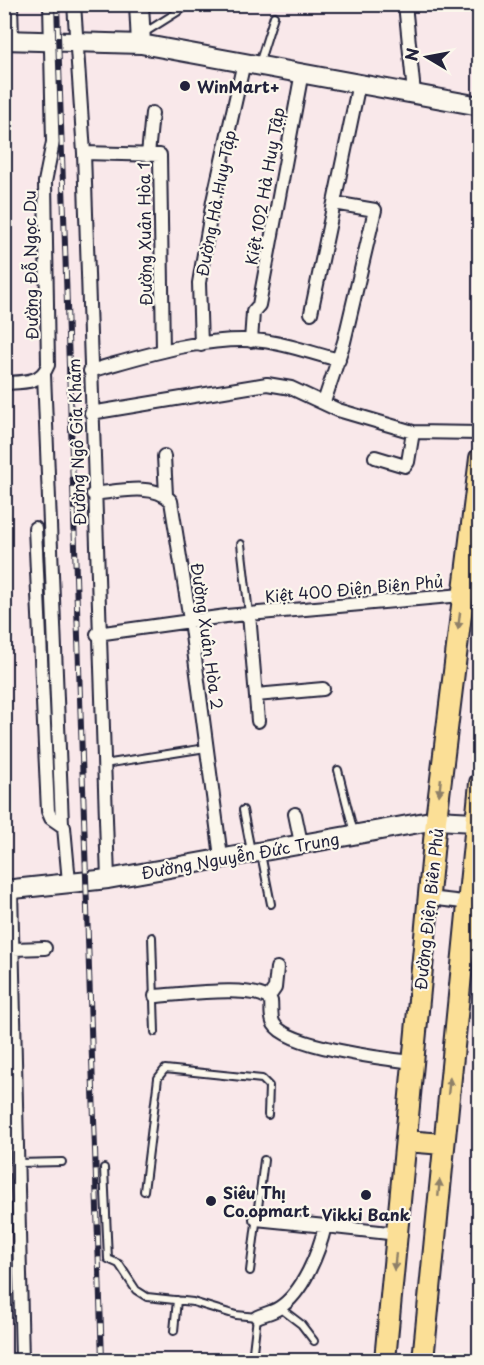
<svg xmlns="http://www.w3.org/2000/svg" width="484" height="1365" font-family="'Playpen Sans',sans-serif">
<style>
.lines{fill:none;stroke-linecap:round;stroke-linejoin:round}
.lane-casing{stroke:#22223b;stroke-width:10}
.street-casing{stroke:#22223b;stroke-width:16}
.secondary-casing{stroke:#22223b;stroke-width:22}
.primary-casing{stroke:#22223b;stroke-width:24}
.lane{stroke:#fbf7ec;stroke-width:6}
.street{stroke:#fbf7ec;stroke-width:12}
.secondary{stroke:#fbf7ec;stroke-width:18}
.primary{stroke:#fbdf96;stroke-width:20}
.rail-casing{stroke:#22223b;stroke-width:6}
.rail{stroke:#fbf7ec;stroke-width:4;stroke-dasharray:11;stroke-linecap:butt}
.oneway{fill:#8e8068}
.poi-dot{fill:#22223b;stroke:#fbf7ec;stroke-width:2}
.labels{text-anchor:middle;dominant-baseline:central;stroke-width:4.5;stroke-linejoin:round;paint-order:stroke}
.poi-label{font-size:16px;font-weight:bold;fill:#22223b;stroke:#fbf7ec;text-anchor:start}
.street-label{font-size:16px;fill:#22223b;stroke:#fbf7ec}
</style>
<rect width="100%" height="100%" fill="#f9e8ea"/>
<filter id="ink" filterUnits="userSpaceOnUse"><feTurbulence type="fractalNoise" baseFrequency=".0167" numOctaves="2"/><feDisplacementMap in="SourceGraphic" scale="12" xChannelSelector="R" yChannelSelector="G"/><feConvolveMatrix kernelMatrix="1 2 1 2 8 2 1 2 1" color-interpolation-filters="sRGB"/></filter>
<g filter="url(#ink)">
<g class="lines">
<defs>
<path id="lane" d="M144,33L190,4
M259,64L274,16
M241,544L249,614
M104,764L206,748
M338,770L354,833
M243,810L251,851
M261,854L271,904
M152,937L155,1032
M18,1163L62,1162
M104,1168L108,1259L119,1264L136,1290L147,1297L193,1302L236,1315L257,1317L252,1360
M144,1191L158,1078L165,1069L262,1079L269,1086L268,1115
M250,1271L264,1160
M280,1308L301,1324L314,1341
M174,1331L177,1300"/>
<path id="street" d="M11,4L12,41
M74,4L84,153L108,879
M405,4L414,93
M84,153L160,155L163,351
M148,155L152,113
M311,313L359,83
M251,341L253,312L259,305L302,72
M201,345L199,283L213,201L244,62
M90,371C144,356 205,335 263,341C288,344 314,354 339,360
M44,374L62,824
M4,383C22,382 41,384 48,365L45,182L53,142L50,4
M324,402L344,342L375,210L334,203
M91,413L267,384L291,388L338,410L413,432L480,433
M164,456L166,495
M375,457L405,466L408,462L413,432
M93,494C116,492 154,482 171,501L190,620L221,857
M35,528L48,811L51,818L64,827L69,882
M249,614L258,721
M97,634L226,616L462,595
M256,695L323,689
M295,814L301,843
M11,889L22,1360
M429,898L480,904
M13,949L45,948
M155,996C178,995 256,983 271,1001C272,1008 270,1018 274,1024C287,1047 386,1059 413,1062
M268,998L275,988L277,968
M256,1219L325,1226
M257,1317C264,1314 273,1312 279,1308C303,1293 319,1252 325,1226L398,1234"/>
<path id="secondary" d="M139,4L141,44
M4,40L141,44L480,106
M4,890L108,879L436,820L475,822"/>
<path id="primary" d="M406,1141L443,1144
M385,1360L436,820L480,458
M423,1360L480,783"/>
</defs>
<use href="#lane" class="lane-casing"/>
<use href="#street" class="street-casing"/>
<use href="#secondary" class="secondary-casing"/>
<use href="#primary" class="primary-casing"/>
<use href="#lane" class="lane"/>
<use href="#street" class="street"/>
<use href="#secondary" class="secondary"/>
<use href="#primary" class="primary"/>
<defs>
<path id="rail" d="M57,4L102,1360"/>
</defs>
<use href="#rail" class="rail-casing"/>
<use href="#rail" class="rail"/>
</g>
<defs><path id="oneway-solid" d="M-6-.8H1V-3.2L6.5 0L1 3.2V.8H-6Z" transform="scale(1.5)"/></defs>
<g class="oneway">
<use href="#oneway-solid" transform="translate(459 621) rotate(97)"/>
<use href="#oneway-solid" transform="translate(440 787) rotate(96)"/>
<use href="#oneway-solid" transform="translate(449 1086) rotate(-84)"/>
<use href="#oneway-solid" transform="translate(439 1188) rotate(-85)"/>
<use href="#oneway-solid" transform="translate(395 1262) rotate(96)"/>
</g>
</g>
<g class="poi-dot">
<circle cx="185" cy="86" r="6"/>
<circle cx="366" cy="1195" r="6"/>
<circle cx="211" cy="1201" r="6"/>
</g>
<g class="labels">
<g class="poi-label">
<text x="197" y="86">WinMart+</text>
<text x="223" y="1192">Siêu Thị<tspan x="223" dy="18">Co.opmart</tspan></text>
<text x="366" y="1214" text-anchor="middle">Vikki Bank</text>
</g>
<g class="street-label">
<text transform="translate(264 186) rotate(-80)">Kiệt 102 Hà Huy Tập</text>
<text transform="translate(215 203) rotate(-79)">Đường Hà Huy Tập</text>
<text transform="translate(144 234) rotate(-91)">Đường Xuân Hòa 1</text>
<text transform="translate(30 265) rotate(-91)">Đường Đỗ Ngọc Du</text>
<text transform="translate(76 442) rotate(-92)">Đường Ngô Gia Khảm</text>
<text transform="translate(354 588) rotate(-5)">Kiệt 400 Điện Biên Phủ</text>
<text transform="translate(208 636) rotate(82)">Đường Xuân Hòa 2</text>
<text transform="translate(240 855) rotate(-10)">Đường Nguyễn Đức Trung</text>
<text transform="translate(428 909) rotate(-84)">Đường Điện Biên Phủ</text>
</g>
</g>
<rect width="484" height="1365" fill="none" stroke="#fbf7ec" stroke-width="24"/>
<rect x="12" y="12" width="460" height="1341" fill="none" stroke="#22223b" stroke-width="2" filter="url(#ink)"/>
<g transform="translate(427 57) rotate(280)" stroke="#fbf7ec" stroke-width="4.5" paint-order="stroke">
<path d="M0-4.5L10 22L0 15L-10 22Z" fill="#22223b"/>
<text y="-9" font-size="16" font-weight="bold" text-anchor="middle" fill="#22223b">N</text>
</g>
</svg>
